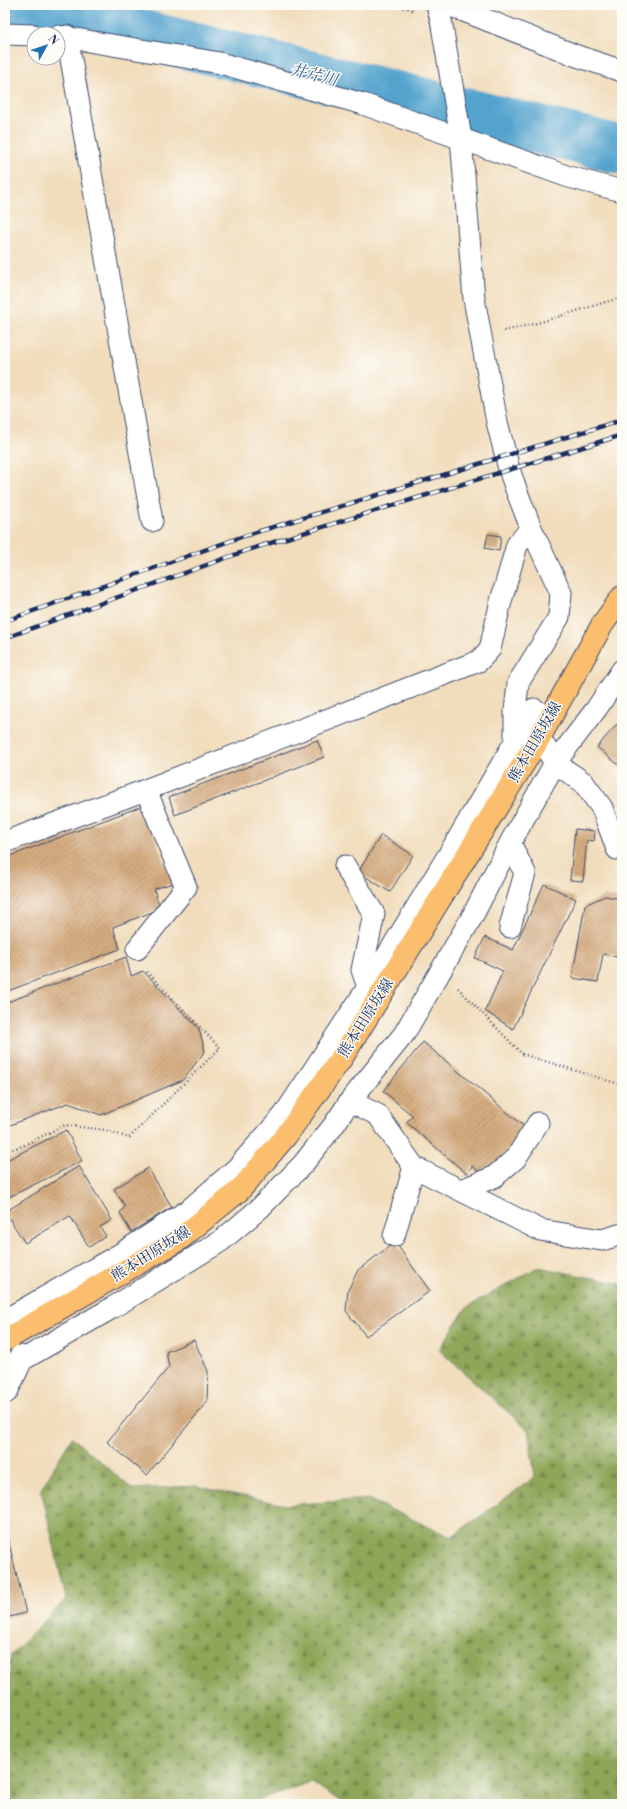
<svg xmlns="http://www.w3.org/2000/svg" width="627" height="1809" font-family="'Libre Bodoni','Noto Serif JP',serif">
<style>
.forest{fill:url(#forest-firs);stroke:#546a5b}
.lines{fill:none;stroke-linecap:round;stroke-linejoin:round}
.river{stroke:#53a3cd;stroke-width:49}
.building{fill:url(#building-hatch)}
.street-casing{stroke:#3b496c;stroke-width:23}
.primary-casing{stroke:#3b496c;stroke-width:24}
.path{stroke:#3b496c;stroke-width:2.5;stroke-dasharray:1 3;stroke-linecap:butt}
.street{stroke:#fff;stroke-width:21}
.primary{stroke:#fbbe6e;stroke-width:22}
.rail-casing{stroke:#1b2f5e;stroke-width:4.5}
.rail{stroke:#fdfcf7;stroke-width:3;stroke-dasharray:9;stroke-linecap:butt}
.labels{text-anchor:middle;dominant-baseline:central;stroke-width:3;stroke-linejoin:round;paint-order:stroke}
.street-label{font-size:15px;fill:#1b2f5e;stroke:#fdfcf7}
.water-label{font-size:16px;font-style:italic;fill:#315d8a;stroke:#fdfcf7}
</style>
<defs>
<pattern id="forest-firs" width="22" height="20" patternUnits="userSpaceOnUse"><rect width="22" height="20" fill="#8ea658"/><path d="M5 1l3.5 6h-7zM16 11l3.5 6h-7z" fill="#73884c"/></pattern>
<pattern id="building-hatch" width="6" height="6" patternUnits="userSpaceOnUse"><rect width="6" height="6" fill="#d5ac7f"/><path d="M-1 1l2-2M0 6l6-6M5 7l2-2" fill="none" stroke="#ac8c6b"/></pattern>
</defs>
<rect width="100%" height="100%" fill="#fdfcf7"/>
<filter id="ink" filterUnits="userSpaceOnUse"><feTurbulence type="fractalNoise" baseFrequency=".025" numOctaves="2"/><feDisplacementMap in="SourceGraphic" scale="8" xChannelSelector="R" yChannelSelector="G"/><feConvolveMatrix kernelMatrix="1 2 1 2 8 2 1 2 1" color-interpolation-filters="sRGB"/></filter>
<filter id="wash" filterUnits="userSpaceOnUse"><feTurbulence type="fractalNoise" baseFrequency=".012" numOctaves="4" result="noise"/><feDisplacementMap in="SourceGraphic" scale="16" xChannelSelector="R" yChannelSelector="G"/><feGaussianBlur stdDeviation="0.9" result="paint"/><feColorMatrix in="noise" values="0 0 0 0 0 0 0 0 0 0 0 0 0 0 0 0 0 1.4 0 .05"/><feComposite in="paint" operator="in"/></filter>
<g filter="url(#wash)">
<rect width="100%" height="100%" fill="#f1ddbc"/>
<path class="forest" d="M538,1267L622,1284V1804H346L311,1782L246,1804H5V1730L7,1729L11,1655L66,1599L41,1489L72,1437L132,1489L195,1486L286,1505L368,1499L451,1537L535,1477L528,1430L439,1350L466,1308Z"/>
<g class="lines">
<path class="river" d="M5,7L25,6L622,150"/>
</g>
<g id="blocks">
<path class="building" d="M488,534L501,536L499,551L485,548Z
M617,724L622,728V768L597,747Z
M317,740L324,757L175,815L169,797Z
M142,806L173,883L154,889L160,909L113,927L120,949L5,992V858Z
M575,829L595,831L594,841L587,840L583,881L570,880Z
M381,835L413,855L390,892L358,872Z
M544,884L576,899L513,1029L485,1011L503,971L475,958L485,937L513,950Z
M605,896L622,899V958L603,954L598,982L572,978L585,905Z
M126,957L131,976L143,971L199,1029L205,1051L183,1080L101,1115L68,1103L5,1127V1003Z
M423,1042L526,1128L485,1177L472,1166L467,1174L406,1122L413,1116L383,1091Z
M66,1130L82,1161L5,1199V1161Z
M79,1166L112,1220L100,1227L106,1236L89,1247L70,1216L25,1243L5,1212Z
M148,1168L172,1207L131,1232L120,1213L125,1206L114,1189Z
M395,1242L430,1291L366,1336L346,1311L348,1290L358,1270Z
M194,1340L208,1371L207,1402L147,1475L107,1442L169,1367L166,1352Z
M5,1527L26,1613L5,1618Z"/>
</g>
</g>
<g filter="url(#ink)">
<use href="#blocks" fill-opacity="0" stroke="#3b496c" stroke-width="1"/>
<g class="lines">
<defs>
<path id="street" d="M437,5L441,20L461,138L474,299L497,422L509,469L517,492L531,528L561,593L559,617L518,683L515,712V740
M449,5L577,56L622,71
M5,34L34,35
M58,36L220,63L363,104L569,177L622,191
M67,36L152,521
M539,737L555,763L597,708L622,670
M5,842L140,792L479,661L490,649L501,601L517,545L531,528
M345,866L374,914L362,970L368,987
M510,927L525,873L510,843L555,763L583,782L602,808L617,849
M137,949L186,887L146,790
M350,1101L378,1115L414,1167L540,1230L602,1240L622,1234
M461,1190L494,1177L516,1158L538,1123
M394,1236L414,1167
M5,1320L120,1254L190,1209L237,1168L284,1115L368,987L452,849L534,709L549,718
M5,1370L112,1308L221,1241L260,1208L303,1164L334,1125L350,1101L404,1034L472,917L510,843
M5,1393L7,1392L22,1360L20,1356"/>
<path id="primary" d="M5,1340L180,1239L240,1190L285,1137L343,1056L537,742L602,625L622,597"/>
</defs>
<use href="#street" class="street-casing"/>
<use href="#primary" class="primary-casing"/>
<path class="path" d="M396,5L413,10
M504,331L541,322L622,297
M458,988L522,1054L622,1085
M5,1152L24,1145L65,1125L105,1130L129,1138L220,1048L146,971"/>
<use href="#street" class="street"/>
<use href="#primary" class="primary"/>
<defs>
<path id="rail" d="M5,621L244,536L622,420
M5,638L248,550L622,435"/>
</defs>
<use href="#rail" class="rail-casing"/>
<use href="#rail" class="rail"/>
</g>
</g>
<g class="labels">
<g class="street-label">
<text transform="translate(535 742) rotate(-60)">熊本田原坂線</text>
<text transform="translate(366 1018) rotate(-58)">熊本田原坂線</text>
<text transform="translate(151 1254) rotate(-32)">熊本田原坂線</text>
</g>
<g class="water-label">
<text transform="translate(314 75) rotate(14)">井芹川</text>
</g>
</g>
<rect width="627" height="1809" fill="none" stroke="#fdfcf7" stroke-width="20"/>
<g transform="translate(46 46) rotate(50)"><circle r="19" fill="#fdfcf7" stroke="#a3aaba"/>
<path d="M0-3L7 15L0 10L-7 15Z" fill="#1f6fb2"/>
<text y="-6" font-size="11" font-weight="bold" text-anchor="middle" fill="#1b2f5e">N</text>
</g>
</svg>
